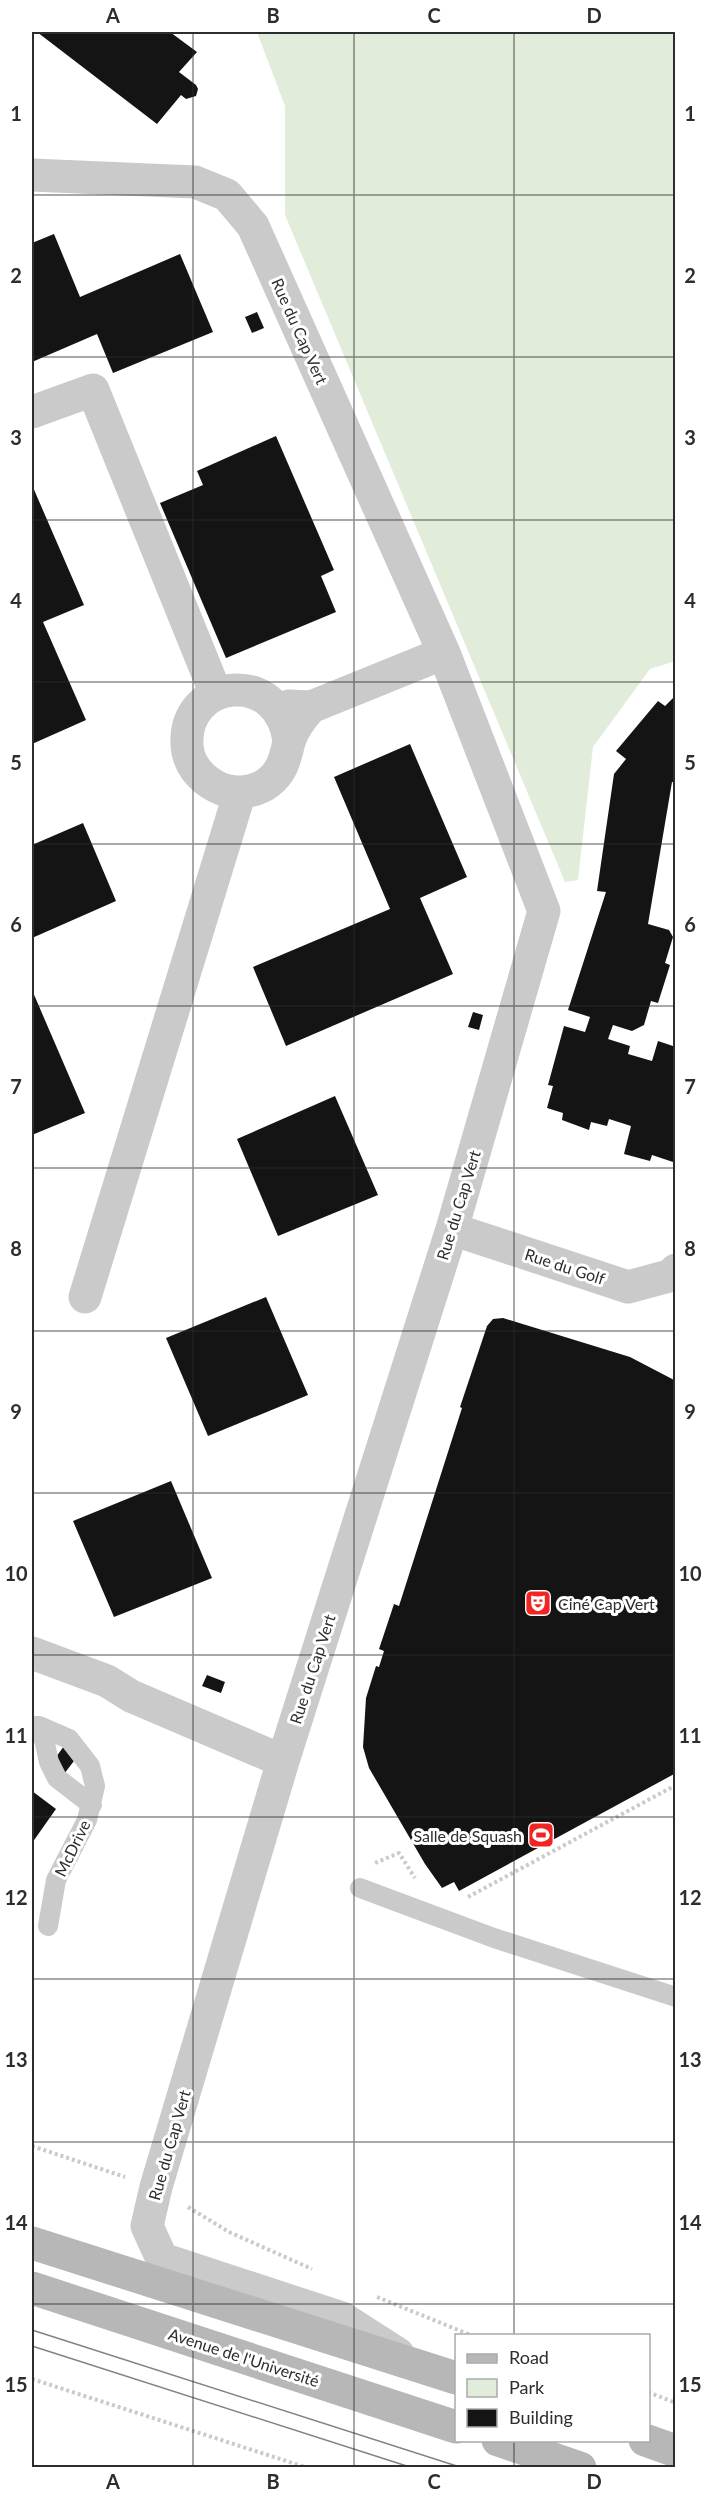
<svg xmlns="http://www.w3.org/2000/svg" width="707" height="2499" font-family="Lato,sans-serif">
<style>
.green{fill:#e2ecda}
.building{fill:#141414}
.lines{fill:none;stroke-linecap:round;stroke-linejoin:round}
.path{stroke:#cacaca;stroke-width:4;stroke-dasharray:3 3;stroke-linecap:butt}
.service{stroke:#cacaca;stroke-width:20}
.minor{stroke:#cacaca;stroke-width:33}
.secondary{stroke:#b7b7b7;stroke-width:33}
.tram{stroke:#828282;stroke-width:1.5}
.grid{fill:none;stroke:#2d2d2d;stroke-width:1.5;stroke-opacity:0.55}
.labels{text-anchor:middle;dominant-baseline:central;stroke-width:6;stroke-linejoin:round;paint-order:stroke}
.street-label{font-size:16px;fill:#2d2d2d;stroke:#fff}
.poi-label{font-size:16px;fill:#2d2d2d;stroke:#fff;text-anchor:start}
.neatline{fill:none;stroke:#2d2d2d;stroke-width:2}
.grid-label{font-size:20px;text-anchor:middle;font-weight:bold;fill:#2d2d2d}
</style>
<rect width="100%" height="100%" fill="#fff"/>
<path class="green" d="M257,32H675V661L650,669L593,747L578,880L565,882L285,215V106Z"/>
<path class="building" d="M37,32H170L197,52L179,72L196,85L198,89L196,96L186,99L181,95L157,124Z
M54,234L80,297L180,254L213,332L113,373L97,334L32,362V243Z
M257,312L264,328L252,333L245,317Z
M276,436L334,570L321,576L336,612L226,658L160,503L203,485L197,471Z
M32,485L84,605L43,622L86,720L32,744Z
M676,695V783L672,782L648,924L669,930L673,937L665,963L670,965L658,1003L651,1001L644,1025L632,1031L613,1025L608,1039L630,1046L628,1054L652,1061L658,1041L676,1047V1163L652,1155L650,1161L624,1154L631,1126L609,1119L607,1126L591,1122L589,1130L562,1120L563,1113L547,1108L553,1086L548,1085L564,1026L585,1032L590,1017L568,1010L606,892L597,891L614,774L626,759L616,751L658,701L665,706Z
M410,744L467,877L420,898L453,974L286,1046L253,967L390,909L334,777Z
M83,823L116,901L32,938V845Z
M32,990L85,1113L32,1135Z
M473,1012L483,1015L479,1030L468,1027Z
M335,1096L378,1195L278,1236L237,1139Z
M266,1297L308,1395L208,1436L166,1338Z
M503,1318L630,1357L676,1381V1662L673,1675L676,1682V1773L459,1891L454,1882L442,1888L425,1864L369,1768L363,1747L366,1698L376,1666L379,1667L384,1651L379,1649L394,1604L399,1606L462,1408L460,1407L487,1326L493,1319Z
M171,1481L212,1578L114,1617L73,1521Z
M207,1675L225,1682L221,1693L202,1686Z
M64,1746L77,1757L64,1774L51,1764Z
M32,1791L56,1809L32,1843Z"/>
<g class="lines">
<path class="path" d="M375,1863L399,1853L415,1878
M468,1897L676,1785
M32,2146L125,2177
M188,2207L229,2232L312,2269
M377,2297L473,2336
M32,2379L308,2468
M648,2392L676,2403"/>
<path class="service" d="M32,1726H39L69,1739L90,1766L95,1786L87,1820L56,1880L48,1926
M32,1726L44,1739L49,1762L57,1778L92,1805
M360,1888L494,1938L676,1997"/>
<path class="minor" d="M32,175L195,182L227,195L253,226L444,653L544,911L452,1229L283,1761L156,2187L147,2226L162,2259L342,2318L398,2354
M32,412L93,390L216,694
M289,706L311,707L444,653
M289,741C279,666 183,679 187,745C188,764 200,778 217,787C233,795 255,793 269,782C283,771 285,758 289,742C293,728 301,718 311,707
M452,1229L628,1287L669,1276L676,1270
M85,1297L240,792
M32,1653L107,1681L131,1696L283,1761"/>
<path class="secondary" d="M32,2243L456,2378
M32,2288L456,2427
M498,2440L580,2468
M645,2440L676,2451"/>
<path class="tram" d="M32,2330L463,2468
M32,2346L413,2468"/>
</g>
<path class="grid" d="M193,32V2468M354,32V2468M514,32V2336M32,195H676M32,357H676M32,520H676M32,682H676M32,844H676M32,1006H676M32,1168H676M32,1331H676M32,1493H676M32,1655H676M32,1817H676M32,1979H676M32,2142H676M32,2304H676M514,2440V2468"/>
<defs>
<symbol id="theatre-square" viewBox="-11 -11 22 22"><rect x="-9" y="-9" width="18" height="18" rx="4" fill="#f02423" stroke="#fff"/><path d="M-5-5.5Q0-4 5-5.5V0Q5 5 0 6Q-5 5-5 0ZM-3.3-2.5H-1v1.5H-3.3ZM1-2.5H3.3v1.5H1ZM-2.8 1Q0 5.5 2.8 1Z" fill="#fff"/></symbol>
<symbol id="stadium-square" viewBox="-11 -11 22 22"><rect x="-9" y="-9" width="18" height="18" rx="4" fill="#f02423" stroke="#fff"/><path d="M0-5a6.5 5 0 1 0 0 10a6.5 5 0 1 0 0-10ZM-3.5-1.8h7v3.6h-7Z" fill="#fff"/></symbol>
</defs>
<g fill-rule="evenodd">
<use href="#theatre-square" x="523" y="1588" width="30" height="30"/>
<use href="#stadium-square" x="526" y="1820" width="30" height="30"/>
</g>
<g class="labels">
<g class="street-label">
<text transform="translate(300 331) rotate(66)">Rue du Cap Vert</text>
<text transform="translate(458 1205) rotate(-73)">Rue du Cap Vert</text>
<text transform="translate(565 1266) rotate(18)">Rue du Golf</text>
<text transform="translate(312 1669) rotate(-72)">Rue du Cap Vert</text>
<text transform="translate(72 1848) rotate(-64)">McDrive</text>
<text transform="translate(169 2145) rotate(-74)">Rue du Cap Vert</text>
<text transform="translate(244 2357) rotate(18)">Avenue de l'Université</text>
</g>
<g class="poi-label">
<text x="558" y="1603">Ciné Cap Vert</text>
<text x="522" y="1835" text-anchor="end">Salle de Squash</text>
</g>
</g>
<rect width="707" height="2499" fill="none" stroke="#ffffff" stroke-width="66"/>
<rect x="455" y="2334" width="195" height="108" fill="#ffffff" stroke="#ababab" stroke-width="1.5"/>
<rect x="467" y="2354" width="30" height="9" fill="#b7b7b7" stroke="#ababab" stroke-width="1.5"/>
<text x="509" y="2364" font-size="18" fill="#2d2d2d">Road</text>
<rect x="467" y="2379" width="30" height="18" fill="#e2ecda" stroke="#ababab" stroke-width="1.5"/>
<text x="509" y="2394" font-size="18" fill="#2d2d2d">Park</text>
<rect x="467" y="2409" width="30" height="18" fill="#141414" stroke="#ababab" stroke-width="1.5"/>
<text x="509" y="2424" font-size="18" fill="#2d2d2d">Building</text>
<rect x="33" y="33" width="641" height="2433" class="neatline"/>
<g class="grid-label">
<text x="113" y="23">A</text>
<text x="273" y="23">B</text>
<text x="434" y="23">C</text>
<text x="594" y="23">D</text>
<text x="16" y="121">1</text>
<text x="690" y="121">1</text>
<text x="16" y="283">2</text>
<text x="690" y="283">2</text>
<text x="16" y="445">3</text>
<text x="690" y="445">3</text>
<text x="16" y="608">4</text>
<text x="690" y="608">4</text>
<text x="16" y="770">5</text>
<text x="690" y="770">5</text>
<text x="16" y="932">6</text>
<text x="690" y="932">6</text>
<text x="16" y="1094">7</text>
<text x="690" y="1094">7</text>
<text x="16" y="1256">8</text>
<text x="690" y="1256">8</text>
<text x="16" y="1419">9</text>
<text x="690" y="1419">9</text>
<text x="16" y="1581">10</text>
<text x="690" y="1581">10</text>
<text x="16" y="1743">11</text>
<text x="690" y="1743">11</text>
<text x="16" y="1905">12</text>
<text x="690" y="1905">12</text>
<text x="16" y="2067">13</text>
<text x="690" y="2067">13</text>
<text x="16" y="2230">14</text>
<text x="690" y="2230">14</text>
<text x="16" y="2392">15</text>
<text x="690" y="2392">15</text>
<text x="113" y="2489">A</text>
<text x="273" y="2489">B</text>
<text x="434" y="2489">C</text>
<text x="594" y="2489">D</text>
</g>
</svg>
